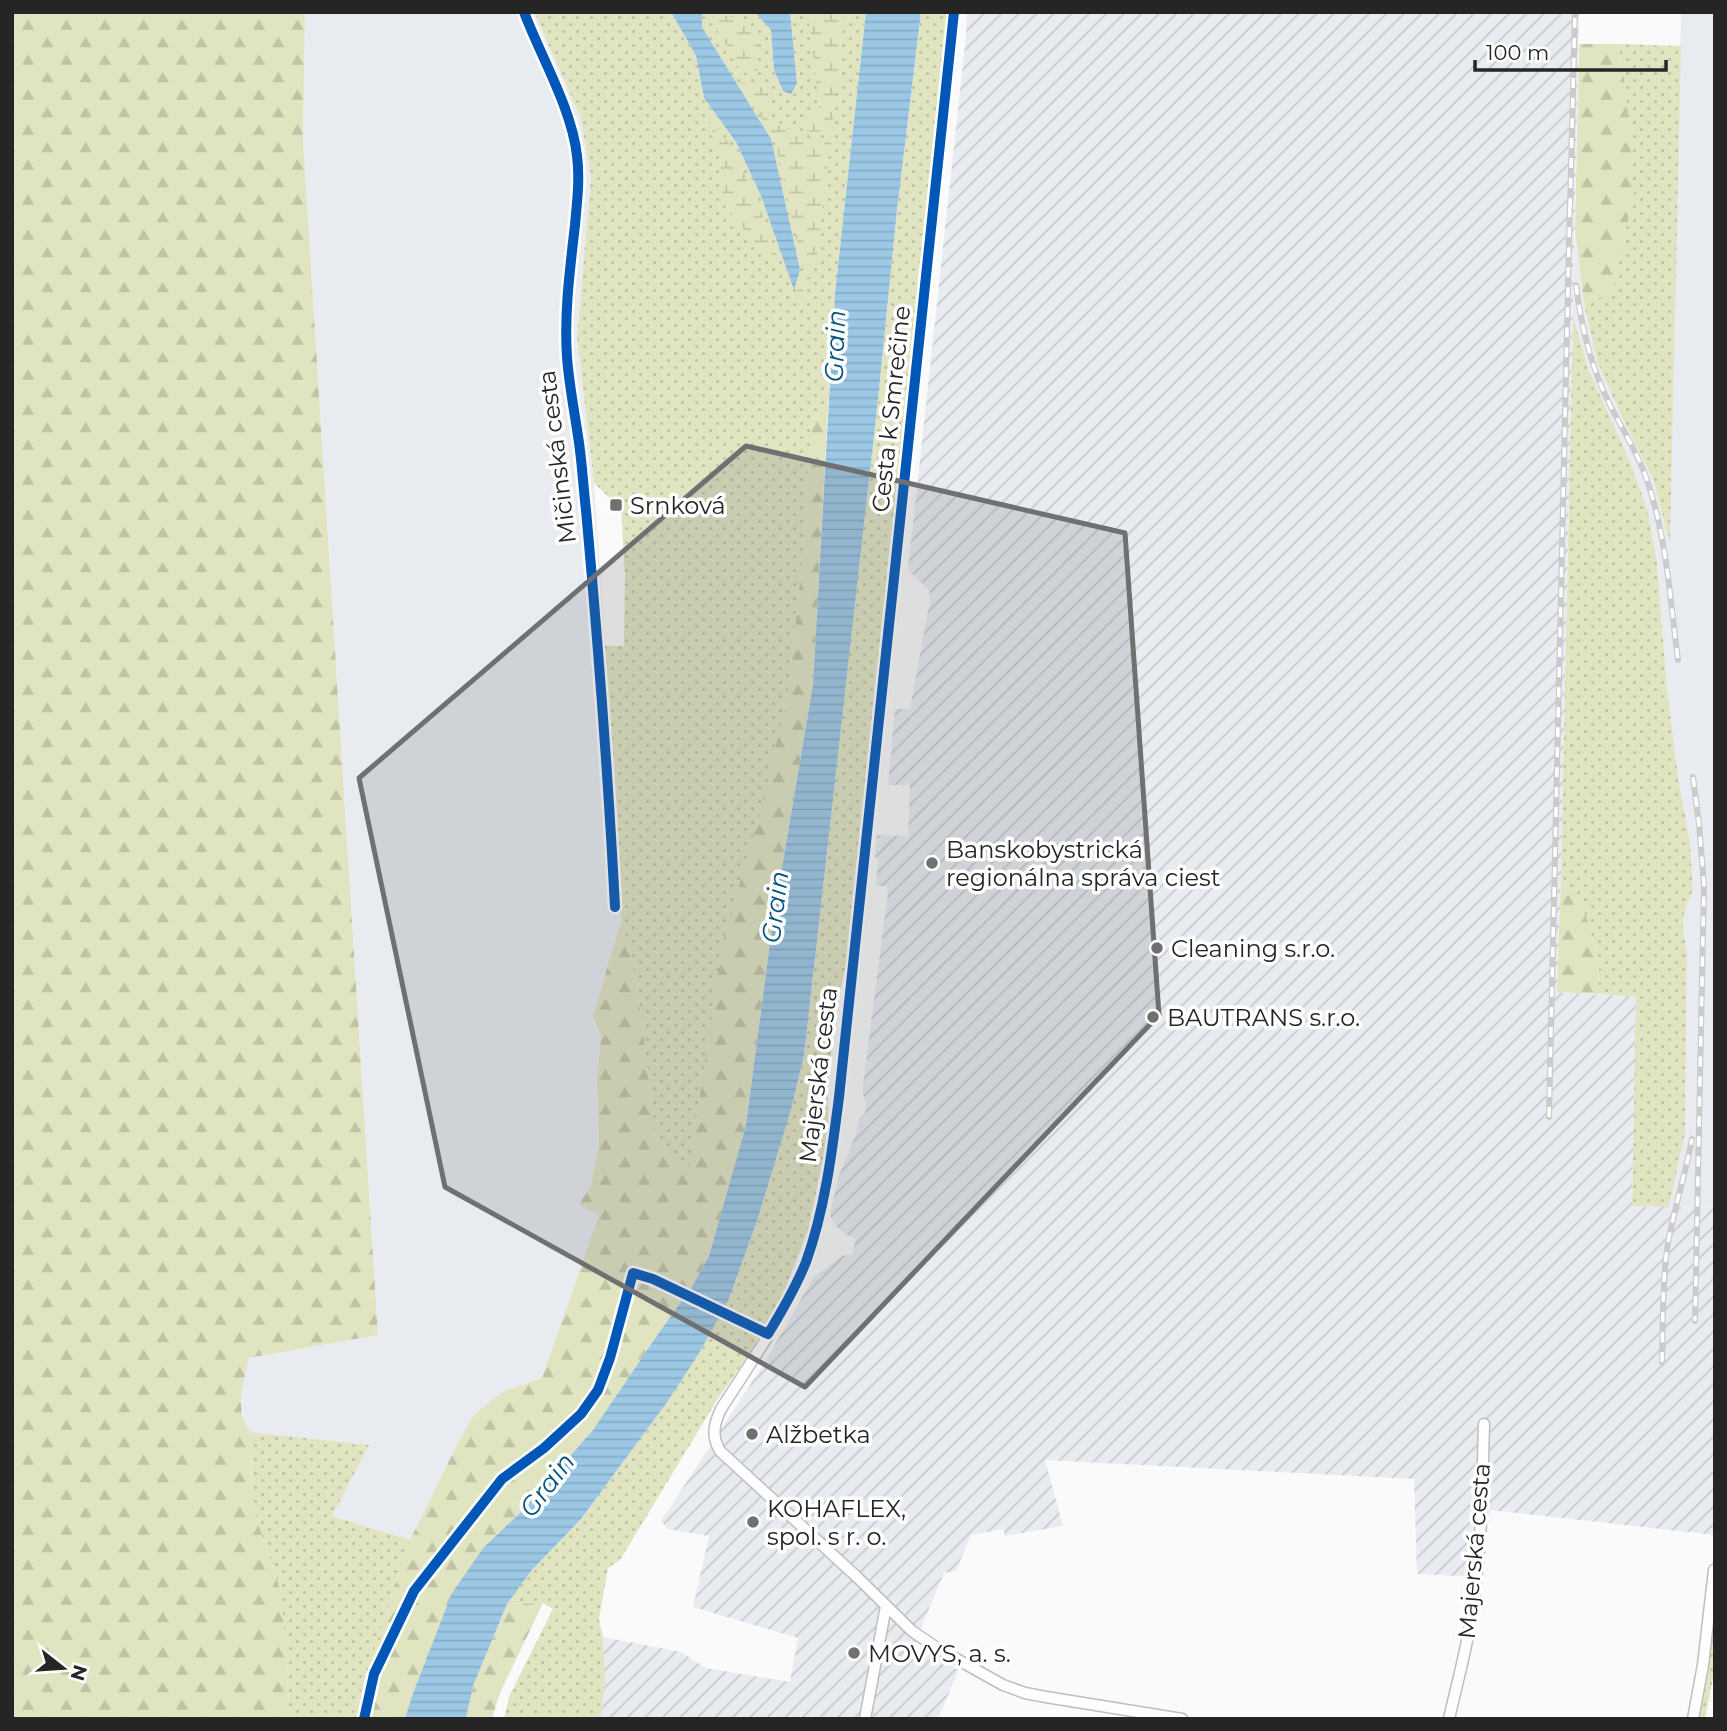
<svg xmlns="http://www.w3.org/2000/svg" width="1727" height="1731" font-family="Montserrat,sans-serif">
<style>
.built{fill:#e8ecf1}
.industrial{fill:url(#industrial-furrows)}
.grass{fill:url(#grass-dots)}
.forest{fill:url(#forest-firs)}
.wetland{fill:url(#wetland-marsh)}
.water{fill:url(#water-rules)}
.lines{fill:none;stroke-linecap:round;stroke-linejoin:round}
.street-casing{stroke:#bebebf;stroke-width:13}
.street{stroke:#fefefe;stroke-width:10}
.rail-casing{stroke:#cbcbcc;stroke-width:6}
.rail{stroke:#fff;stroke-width:3.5;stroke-dasharray:10;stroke-linecap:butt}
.cycleway-casing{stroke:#fff;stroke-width:15}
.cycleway{stroke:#0057b8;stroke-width:10}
.marked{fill:#707071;fill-opacity:0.2;stroke:#707071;stroke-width:5;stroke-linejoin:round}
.poi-dot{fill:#707071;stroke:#fff;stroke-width:2.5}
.labels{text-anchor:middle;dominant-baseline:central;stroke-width:7;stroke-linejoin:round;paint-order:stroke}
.street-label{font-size:24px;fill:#252526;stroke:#fff}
.poi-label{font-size:24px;fill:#252526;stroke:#fff;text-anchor:start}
.water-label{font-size:26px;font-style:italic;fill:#02547e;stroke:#fff}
</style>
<defs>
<pattern id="industrial-furrows" width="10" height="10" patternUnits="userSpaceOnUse" patternTransform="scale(1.75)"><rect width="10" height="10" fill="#e8ecf1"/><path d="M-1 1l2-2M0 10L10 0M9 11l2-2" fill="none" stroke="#c7cace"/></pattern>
<pattern id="grass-dots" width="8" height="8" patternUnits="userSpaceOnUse" patternTransform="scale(1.75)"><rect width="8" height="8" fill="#e1e4c1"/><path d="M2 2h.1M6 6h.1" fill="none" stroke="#c1c3a6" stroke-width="1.8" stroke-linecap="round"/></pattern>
<pattern id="forest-firs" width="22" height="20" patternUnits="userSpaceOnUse" patternTransform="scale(1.75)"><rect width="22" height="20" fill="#e1e4c1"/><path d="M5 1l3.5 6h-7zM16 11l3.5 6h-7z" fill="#c1c3a6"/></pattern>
<pattern id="wetland-marsh" width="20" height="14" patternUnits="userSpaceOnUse" patternTransform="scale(1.75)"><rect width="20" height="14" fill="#e1e4c1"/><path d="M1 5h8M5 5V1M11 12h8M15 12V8" fill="none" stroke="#c1c3a6"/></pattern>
<pattern id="water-rules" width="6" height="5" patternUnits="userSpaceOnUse" patternTransform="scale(1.75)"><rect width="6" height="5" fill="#9cc8e6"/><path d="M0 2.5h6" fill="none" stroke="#86acc5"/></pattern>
</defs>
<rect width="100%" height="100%" fill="#fafafb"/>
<path class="built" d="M305,12H534L580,116L591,176L577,337L594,483L613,758L621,921L593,1016L601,1036L597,1079L599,1144L591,1185L579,1205L599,1215L542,1378L502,1392L457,1445L410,1540L332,1516L369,1445L250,1432L244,1424L241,1394L249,1358L378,1335L303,140Z
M1681,12H1715V1208L1669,1207L1685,1132L1687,953L1683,929L1684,912L1693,890L1690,843L1678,777L1667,688L1657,563L1648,512L1631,464L1588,368L1573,315L1575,229L1584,304L1597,361L1621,415L1653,479L1670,539Z"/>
<path class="industrial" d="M967,12H1579L1561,875L1557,992L1636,997L1632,1206L1715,1208V1535L1490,1510L1482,1577L1417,1574L1414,1479L1045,1460L1063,1526L1005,1536L1003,1529L971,1535L956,1571L944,1573L913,1647L959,1669L938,1719H601L605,1679L603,1637L681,1652L706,1668L790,1682L798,1638L693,1607L709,1536L668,1529L661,1521L763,1365L814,1277L842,1256L852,1254L856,1239L845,1234L835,1225L830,1215L838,1178L856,1134L859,1119L865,1113L866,1101L862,1093L888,892L886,886H876L878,858L875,857L877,835L908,836L910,785H888L895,709H910L930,600L929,590L908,570L966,36Z"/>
<path class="grass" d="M534,12H671L696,56L704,98L736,142L761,196L794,289L771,139L702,27V12H758L757,15L771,30L774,70L783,91L797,83L790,12H866L835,293L828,407L812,420L802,562L788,693L708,1043L688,1177L655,1131L637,983L621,921L613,758L604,646H624L625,574L621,509L594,483L577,337L591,176L580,116Z
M921,12H947L847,958L834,1025L828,1084V1135L808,1230L784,1292L747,1357L717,1400L620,1560L608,1568L599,1619L603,1637L605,1679L601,1719H504L509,1697L553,1609L543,1603L507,1604L531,1571L581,1519L668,1401L698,1355L728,1301L757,1221L791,1109L804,1055L877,409L897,210Z
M1618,44L1681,46L1670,542L1653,479L1621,415L1597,361L1584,304L1612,292L1626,90Z
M1573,315L1588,368L1631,464L1648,512L1657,563L1667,688L1678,777L1690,843L1693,890L1684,912L1683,929L1687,953L1685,1133L1669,1207L1632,1206L1636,997L1598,994L1599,964L1586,916L1561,875Z
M250,1432L369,1445L332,1516L410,1540L352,1719H290L281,1592L251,1502Z
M1715,1618V1668L1705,1719H1696L1706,1684Z"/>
<path class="forest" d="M12,12H305L303,140L378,1335L249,1358C244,1381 234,1411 250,1432L251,1502L281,1592L290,1719H12Z
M1579,44H1618L1626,90L1634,192L1612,292L1584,304L1575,229Z
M828,407L813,685L773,921L746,1125L709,1256L693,1285L656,1337L593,1430L521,1512L484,1547L412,1696L405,1719H352L410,1540L457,1445L474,1415L502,1392L542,1378L599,1215L579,1205L591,1185L599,1144L597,1079L601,1036L593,1016L621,921L637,983L655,1131L688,1175L722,946L762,805L788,693L802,562L812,420Z
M1561,875L1586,915L1599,964L1598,994L1557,992Z
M543,1603L500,1693L492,1719H466L473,1686L507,1604Z"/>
<path class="wetland" d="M807,12H845L832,131L812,132L803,130L802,122L809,121L818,109L821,100L816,85L812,40Z
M718,13L729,17H736L749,23L758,45L756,55L759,68L754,75C737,73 737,65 734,50L721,41L714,20Z
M740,82L749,84L758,82C766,91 771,101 767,113L772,123L791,130L807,142H817L821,138L831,136L817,256L803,306C792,294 799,282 803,269L775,140Z
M708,115L731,147L755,195L781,269L772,265L723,203L721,163Z"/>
<path class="water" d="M671,12H702V27L771,139L800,270L794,290L761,196L736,142L704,98L696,56Z
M758,12H790L797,83L791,94L783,91L774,70L771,30L757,15Z
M866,12H921L897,210L877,409L804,1055L791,1109L757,1221L728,1301L698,1355L668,1401L581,1519L531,1571L507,1604L473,1686L466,1719H405L412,1696L452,1593L484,1547L521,1512L593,1430L656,1337L693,1285L709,1256L746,1125L773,921L813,685L835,293Z"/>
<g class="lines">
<defs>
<path id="street" d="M524,12C541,57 572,109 577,156C580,179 577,202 575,225C570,269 564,313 567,357C569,384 574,409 578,436C582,460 583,485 586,510C598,642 608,774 615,907
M954,12L839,1097C832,1150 824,1215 804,1265C784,1316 751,1362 721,1409C714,1424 711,1436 720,1451L857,1577L912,1631L937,1648L1003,1685L1025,1693L1046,1697L1182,1719
M865,1719L886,1606
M1449,1719C1456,1687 1465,1656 1470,1624C1482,1558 1482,1490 1484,1424
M1693,1719L1703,1665L1714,1570"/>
</defs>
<use href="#street" class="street-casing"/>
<use href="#street" class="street"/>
<defs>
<path id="rail" d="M1570,208L1575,12
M1576,285C1581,325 1591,367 1609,403C1622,429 1638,453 1647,480C1667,538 1670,600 1678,660
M1693,777L1699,824L1704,885L1695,1321
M1549,1117L1570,199
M1662,1362C1663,1325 1662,1286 1667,1249C1673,1212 1685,1176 1692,1139"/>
</defs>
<use href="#rail" class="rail-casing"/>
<use href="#rail" class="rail"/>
<defs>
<path id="cycleway" d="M524,12C541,57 572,109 577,156C580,179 577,202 575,225C570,269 564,313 567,357C569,384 574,409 578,436C582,460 583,485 586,510C598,642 608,774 615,907
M364,1719L374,1674L414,1591L502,1479L544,1448L581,1414L598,1390L610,1358L633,1273L653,1279L768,1334C782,1311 796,1287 806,1262C825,1209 832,1152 839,1097L954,12"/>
</defs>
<use href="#cycleway" class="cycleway-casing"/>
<use href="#cycleway" class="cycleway"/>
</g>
<path class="marked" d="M746,446L1125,533L1159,1015L805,1387L445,1187L359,778Z"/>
<g class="poi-dot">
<rect x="609" y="498" width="14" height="14" rx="3.5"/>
<circle cx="932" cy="863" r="7"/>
<circle cx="1157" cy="948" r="7"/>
<circle cx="1153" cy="1017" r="7"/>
<circle cx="752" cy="1434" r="7"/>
<circle cx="753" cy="1522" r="7"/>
<circle cx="854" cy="1653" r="7"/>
</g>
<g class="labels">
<g class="street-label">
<text transform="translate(891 409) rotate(-84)">Cesta k Smrečine</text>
<text transform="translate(557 457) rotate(-97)">Mičinská cesta</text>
<text transform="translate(818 1075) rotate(-83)">Majerská cesta</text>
<text transform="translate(1474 1551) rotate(-85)">Majerská cesta</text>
</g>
<g class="poi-label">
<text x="630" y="505">Srnková</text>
<text x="946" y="849">Banskobystrická<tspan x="946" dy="28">regionálna správa ciest</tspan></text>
<text x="1171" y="948">Cleaning s.r.o.</text>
<text x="1167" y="1017">BAUTRANS s.r.o.</text>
<text x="766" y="1434">Alžbetka</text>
<text x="767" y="1508">KOHAFLEX,<tspan x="767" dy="28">spol. s r. o.</tspan></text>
<text x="868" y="1653">MOVYS, a. s.</text>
</g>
<g class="water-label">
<text transform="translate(835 346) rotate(-88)">Grain</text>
<text transform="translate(775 907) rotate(-83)">Grain</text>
<text transform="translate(547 1485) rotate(-53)">Grain</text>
</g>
</g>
<rect width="1727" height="1731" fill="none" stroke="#252526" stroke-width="28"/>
<g transform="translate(63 1668) rotate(107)" stroke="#ffffff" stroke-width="5" paint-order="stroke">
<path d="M0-5L12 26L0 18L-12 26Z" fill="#252526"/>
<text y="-10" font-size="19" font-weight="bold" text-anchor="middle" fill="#252526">N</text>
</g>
<path d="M1475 60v10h191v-10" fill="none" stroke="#252526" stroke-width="3.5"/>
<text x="1486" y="60" font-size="21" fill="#252526" stroke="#ffffff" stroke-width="5" paint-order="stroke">100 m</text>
</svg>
